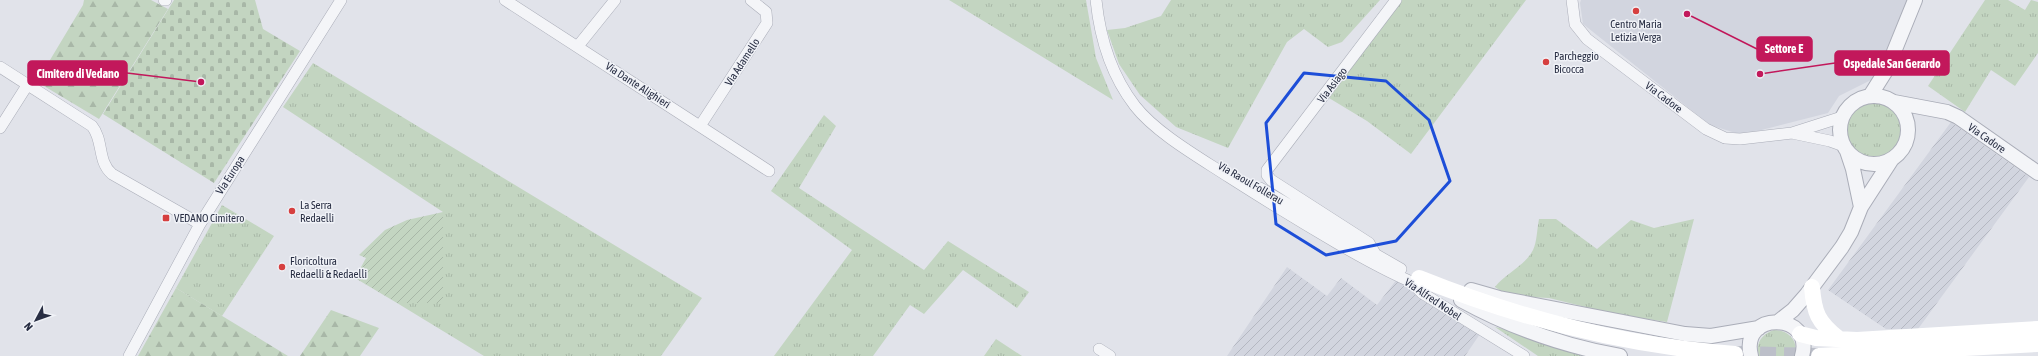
<svg xmlns="http://www.w3.org/2000/svg" width="2038" height="356" font-family="'Asap Condensed',sans-serif">
<style>
.built{fill:#d2d5df}
.industrial{fill:url(#industrial-furrows)}
.grass{fill:url(#grass-tufts)}
.forest{fill:url(#forest-firs)}
.cemetery{fill:url(#cemetery-stones)}
.garden{fill:url(#garden-furrows)}
.lines{fill:none;stroke-linecap:round;stroke-linejoin:round}
.secondary-tunnel{stroke:#bcbfc9;stroke-width:16;stroke-dasharray:16 8;stroke-linecap:butt}
.minor-casing{stroke:#aaadb8;stroke-width:12}
.tertiary-casing{stroke:#aaadb8;stroke-width:16}
.minor{stroke:#f4f5f8;stroke-width:11}
.tertiary{stroke:#f4f5f8;stroke-width:14}
.secondary{stroke:#fff;stroke-width:16}
.marked{fill:none;stroke:#1d4ed8;stroke-width:3;stroke-linejoin:round}
.poi-dot{fill:#d63f3f;stroke:#f0f2f7;stroke-width:1.5}
.labels{text-anchor:middle;dominant-baseline:central;stroke-width:3;stroke-linejoin:round;paint-order:stroke}
.poi-label{font-size:11px;fill:#282e43;stroke:#f0f2f7;text-anchor:start}
.street-label{font-size:11px;fill:#282e43;stroke:#f0f2f7}
.leader{fill:none;stroke:#c2185b;stroke-width:1.5}
.callout-dot{fill:#c2185b;stroke:#f0f2f7;stroke-width:1.5}
.callout{fill:#c2185b;stroke:#c2185b;stroke-width:1.5}
.callout-label{font-size:12px;text-anchor:middle;font-weight:bold;fill:#fff}
</style>
<defs>
<pattern id="industrial-furrows" width="10" height="10" patternUnits="userSpaceOnUse"><rect width="10" height="10" fill="#d2d5df"/><path d="M-1 1l2-2M0 10L10 0M9 11l2-2" fill="none" stroke="#b4b7c1"/></pattern>
<pattern id="grass-tufts" width="24" height="20" patternUnits="userSpaceOnUse"><rect width="24" height="20" fill="#c3d5c1"/><path d="M3 7l-1-3M5 7V3M7 7l1-3M15 17l-1-3M17 17v-4M19 17l1-3" fill="none" stroke="#a8b7a7"/></pattern>
<pattern id="forest-firs" width="22" height="20" patternUnits="userSpaceOnUse"><rect width="22" height="20" fill="#c3d5c1"/><path d="M5 1l3.5 6h-7zM16 11l3.5 6h-7z" fill="#a8b7a7"/></pattern>
<pattern id="cemetery-stones" width="16" height="16" patternUnits="userSpaceOnUse"><rect width="16" height="16" fill="#c3d5c1"/><path d="M2 7V4a2 2 0 0 1 4 0v3zM10 15v-3a2 2 0 0 1 4 0v3z" fill="#a8b7a7"/></pattern>
<pattern id="garden-furrows" width="10" height="10" patternUnits="userSpaceOnUse"><rect width="10" height="10" fill="#c3d5c1"/><path d="M-1 1l2-2M0 10L10 0M9 11l2-2" fill="none" stroke="#a8b7a7"/></pattern>
</defs>
<rect width="100%" height="100%" fill="#e1e3ea"/>
<path class="built" d="M1581,0H1907L1879,68L1871,80L1839,96L1828,113L1742,135L1710,125L1583,24L1580,3Z"/>
<path class="industrial" d="M1951,122L2029,177L1918,329H1886L1828,290Z
M1287,267L1327,296L1341,278L1377,305L1397,279L1480,334L1465,356H1227Z"/>
<path class="grass" d="M949,0H1086L1096,58L1113,100Z
M1171,0H1380L1342,42L1328,47L1304,29L1287,42L1228,148L1176,127L1140,95L1119,64L1107,30L1125,28L1161,16Z
M1400,0H1526L1411,154L1367,121L1324,95Z
M1985,0H2008L2025,10L2031,0L2038,2V53L2015,86L1991,70L1965,112L1928,86Z
M313,63L702,298L661,356H484L397,303H443V212L283,107Z
M1846 129a29 29 0 1 1 58 0a29 29 0 1 1-58 0Z
M824,115L836,126L799,188L924,270L948,241L1029,292L1017,308L963,270L924,314L910,305L873,356H774L852,250L771,191Z
M222,205L274,236L222,316L176,288Z
M1539,219H1556L1597,249L1631,220L1654,228L1694,219L1667,322L1614,314L1549,298L1508,296L1495,287C1506,273 1525,266 1533,250C1537,242 1537,229 1539,219Z
M1495,327L1510,330L1592,356H1538Z
M1774,330C1788,330 1800,341 1794,356H1759C1755,343 1762,334 1774,330Z
M996,339L1022,356H984Z"/>
<path class="forest" d="M84,0H151L168,9L99,119L39,83L47,65L83,5Z
M176,288L288,356H138Z
M331,310L379,328L360,356H300Z"/>
<path class="cemetery" d="M174,0H255L263,29L300,51L214,183L103,114Z"/>
<path class="garden" d="M443,212V303H397L355,278L366,258L359,255L385,230L407,220Z"/>
<g class="lines">
<path class="secondary-tunnel" d="M1736,354L1819,356"/>
<defs>
<path id="minor" d="M164,0H166
M505,0L769,171
M1096,0C1100,39 1111,75 1135,106C1156,133 1200,158 1229,177C1265,200 1301,222 1337,243C1366,260 1395,276 1426,288
M1572,0L1575,24L1587,39L1706,129L1725,138L1740,139L1792,133L1842,117
M578,46L615,0
M0,67L92,126C104,141 97,161 112,174L200,224
M700,126L767,23L766,12L751,0
M0,128L28,84
M1792,133L1830,141L1844,146
M1260,188L1401,269
M1377,257L1369,243L1271,180L1267,175V170L1396,0
M1415,286L1422,293L1524,356
M1099,349L1110,356
M129,356L200,224L341,0"/>
<path id="tertiary" d="M1840 130a34 34 0 1 1 68 0a34 34 0 1 1-68 0Z
M1870,96L1887,69L1915,0
M1894,102L1947,112L1958,117L2038,173
M1847,151L1853,169L1861,207
M1471,290L1499,298L1685,334L1711,336L1759,328
M1461,300C1512,328 1563,346 1620,356
M1779,321L1793,310L1807,294L1842,247L1851,232L1861,207L1892,159
M1751,356C1739,310 1815,312 1802,356"/>
</defs>
<use href="#minor" class="minor-casing"/>
<use href="#tertiary" class="tertiary-casing"/>
<use href="#minor" class="minor"/>
<use href="#tertiary" class="tertiary"/>
<path class="secondary" d="M1419,278C1521,319 1626,346 1735,354
M1812,287C1814,313 1818,322 1838,338
M1800,334L1816,338L1857,340L2038,329
M1819,356L2038,344"/>
</g>
<path class="marked" d="M1304,73L1386,81L1429,120L1450,181L1396,241L1326,255L1276,224L1266,123Z"/>
<g class="poi-dot">
<circle cx="1636" cy="11" r="4"/>
<circle cx="1546" cy="62" r="4"/>
<circle cx="292" cy="211" r="4"/>
<rect x="162" y="214" width="8" height="8" rx="2"/>
<circle cx="282" cy="267" r="4"/>
</g>
<g class="labels">
<g class="poi-label">
<text x="1636" y="24" text-anchor="middle">Centro Maria<tspan x="1636" dy="13">Letizia Verga</tspan></text>
<text x="1554" y="56">Parcheggio<tspan x="1554" dy="13">Bicocca</tspan></text>
<text x="300" y="205">La Serra<tspan x="300" dy="13">Redaelli</tspan></text>
<text x="174" y="218">VEDANO Cimitero</text>
<text x="290" y="261">Floricoltura<tspan x="290" dy="13">Redaelli &amp; Redaelli</tspan></text>
</g>
<g class="street-label">
<text transform="translate(742 62) rotate(-57)">Via Adamello</text>
<text transform="translate(638 85) rotate(33)">Via Dante Alighieri</text>
<text transform="translate(1332 85) rotate(-53)">Via Asiago</text>
<text transform="translate(1664 97) rotate(37)">Via Cadore</text>
<text transform="translate(1987 138) rotate(35)">Via Cadore</text>
<text transform="translate(230 175) rotate(-57)">Via Europa</text>
<text transform="translate(1251 183) rotate(30)">Via Raoul Follerau</text>
<text transform="translate(1433 299) rotate(34)">Via Alfred Nobel</text>
</g>
</g>
<path class="leader" d="M1687 14L1757 49M1760 74L1835 63M201 82L127 73"/>
<g class="callout-dot">
<circle cx="1687" cy="14" r="4"/>
<circle cx="1760" cy="74" r="4"/>
<circle cx="201" cy="82" r="4"/>
</g>
<g class="callout">
<rect x="1757" y="37" width="55" height="24" rx="4"/>
<rect x="1835" y="51" width="114" height="24" rx="4"/>
<rect x="28" y="61" width="99" height="24" rx="4"/>
</g>
<g class="callout-label">
<text x="1784" y="53">Settore E</text>
<text x="1892" y="68">Ospedale San Gerardo</text>
<text x="78" y="78">Cimitero di Vedano</text>
</g>
<g transform="translate(36 320) rotate(229)" stroke="#f0f2f7" stroke-width="3" paint-order="stroke">
<path d="M0-3L7 15L0 10L-7 15Z" fill="#282e43"/>
<text y="-6" font-size="11" font-weight="bold" text-anchor="middle" fill="#282e43">N</text>
</g>
</svg>
